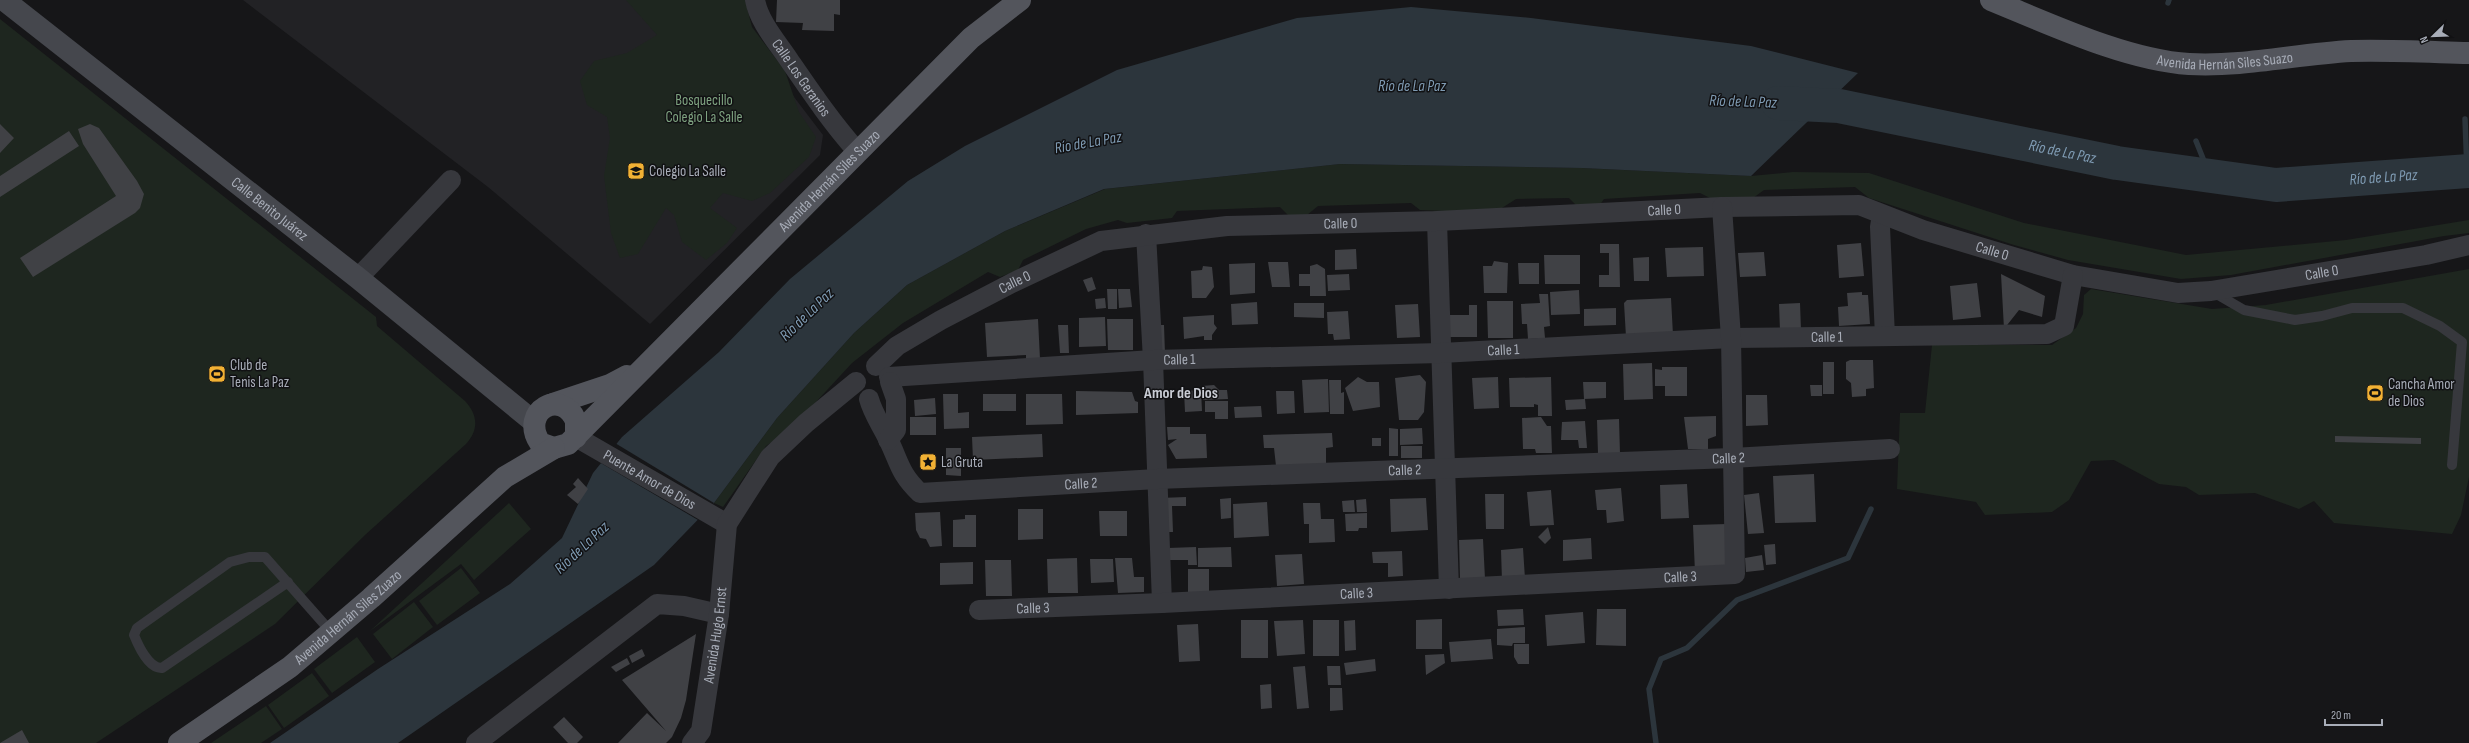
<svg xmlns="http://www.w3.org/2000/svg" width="2469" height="743" font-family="'Sofia Sans Condensed',sans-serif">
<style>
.built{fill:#222225}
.green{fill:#1e261f}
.water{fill:#2c353c}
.pier{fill:#161618}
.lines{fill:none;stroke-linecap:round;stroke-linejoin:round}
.stream{stroke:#2c353c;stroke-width:5.5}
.river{stroke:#2c353c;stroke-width:34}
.building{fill:#404145}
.service{stroke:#37383d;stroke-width:10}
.minor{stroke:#37383d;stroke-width:20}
.secondary{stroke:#45474d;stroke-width:22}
.primary{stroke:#53555c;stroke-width:22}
.labels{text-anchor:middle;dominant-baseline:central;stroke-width:3;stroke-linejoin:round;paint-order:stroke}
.street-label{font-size:15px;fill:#a8adb8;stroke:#111113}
.park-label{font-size:15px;fill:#7fa381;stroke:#111113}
.poi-label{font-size:15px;fill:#a8adb8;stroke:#111113;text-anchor:start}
.water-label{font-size:16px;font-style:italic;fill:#7f9bb3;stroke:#111113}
.neighbourhood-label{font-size:16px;font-weight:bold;fill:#c9ccd4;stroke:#111113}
</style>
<rect width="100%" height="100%" fill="#161618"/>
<path class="built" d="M243,0H734L736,21L823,135L820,155L650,324L488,187Z"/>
<path class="green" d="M626,0H745L752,27L785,71L799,112L816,137L809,157L770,193L752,201L723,193L710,208L737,228L727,243L706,260L682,242L674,215L666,208L638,254L620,258L611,233L604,176L610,138L607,117L587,105L580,81L594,61L627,53L657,35Z
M0,19L376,317L377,326L465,401C478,415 479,430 466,444L365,535L275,624L96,743H0Z
M1340,164L1582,168L1751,176L1793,172L1869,173L2024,223L2186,255L2346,240L2469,220V233L2444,236L2231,275L2181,279L2068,260L2014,245L1869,198L1855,187L1764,190L1753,198L1714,200L1700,193L1604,199L1599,206L1578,207L1569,198L1516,199L1494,213L1420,210L1411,203L1318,206L1307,215L1289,216L1280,207L1177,211L1172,218L1127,223L1118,220L1086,229L1023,260L1018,270L1000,277L988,272L903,323L852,363L791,429L766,446L723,507L714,503L777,418L854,333L907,285L1005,231L1105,189Z
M2469,269V477L2461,515L2452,534L2334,523L2314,501L2299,509L2255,493L2199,495L2186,487L2159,484L2114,460L2091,461L2069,500L2052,512L1985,515L1976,502L1897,489L1900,413H1925L1932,345H2052L2076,328L2083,314L2084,295L2091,289L2212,309L2266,305Z
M509,503L531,529L474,580L461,564L370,631Z
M461,568L480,593L437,625L419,601Z
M414,602L433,627L392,659L373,634Z
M357,637L375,662L332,693L314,669Z
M312,673L329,696L284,728L268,705Z
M266,706L282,729L261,743H211Z"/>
<path class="water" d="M1411,7L1531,18L1751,46L1858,73L1751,176L1582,168L1340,164L1104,189L1005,231L907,285L854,333L777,418L714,503L654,565L398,743H270L378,669L510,584L534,563L562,538L593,473L622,437L719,352L790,279L908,181L965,146L1117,70L1297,18Z"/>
<path class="pier" d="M615,443L714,503L698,520L599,462Z"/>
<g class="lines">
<path class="stream" d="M2168,3L2169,0
M2465,119L2467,171
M2196,141L2210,176
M1656,743L1649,689L1661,659L1687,648L1737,600L1848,558L1871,509"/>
<path class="river" id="s1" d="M1778,103L1839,106L2117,163L2276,185L2469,171"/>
</g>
<path class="building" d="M777,0H840V15L834,14V31L802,30L803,23L776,22Z
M0,124L14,138L0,153Z
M90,124L99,128L137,181L144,194L140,208L135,213L33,277L20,258L116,196L83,144L78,129Z
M69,131L79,146L0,197V176Z
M1861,243L1864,276L1839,278L1837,245Z
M1600,244H1619L1620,287H1599V275H1609V253H1600Z
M1703,247L1704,276L1667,277L1665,248Z
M1356,249L1357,269L1335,270V250Z
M1764,252L1766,276L1740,277L1738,253Z
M1544,255H1580V284H1545Z
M1649,257V281H1634L1633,258Z
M1494,261L1508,263L1507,293H1484L1483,266H1492Z
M1268,262H1288L1290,287H1272Z
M1255,263V293L1230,295L1229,264Z
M1518,263H1539V284H1519Z
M1317,264L1325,269L1326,296H1310V286H1299V274H1310V266Z
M1203,266L1212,267L1214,287L1206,298H1192L1191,271L1202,270Z
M1349,274L1350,290L1328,291L1327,275Z
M2001,274L2045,296L2042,317L2019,310L2004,329Z
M1092,277L1096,289L1088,292L1083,280Z
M1977,283L1981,317L1953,320L1950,286Z
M1107,289H1117V309H1108Z
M1118,289H1130L1132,307L1119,308Z
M1579,290L1580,314L1551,315L1550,292Z
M1862,292V295H1868L1870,324L1839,326L1838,307L1848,306L1847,293Z
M1539,294H1548L1550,326L1544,327L1545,338L1528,339L1527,324H1522L1521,304L1540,303Z
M1105,298L1106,308L1096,309L1095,299Z
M1671,298L1673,335L1626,337L1624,303L1627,300Z
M1487,301H1513V338H1488Z
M1257,302L1258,324L1232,325L1231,304Z
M1294,303H1324V318L1294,317Z
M1800,303L1801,330L1780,331L1779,304Z
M1418,304L1420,337L1397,338L1395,305Z
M1469,305H1477V337H1448V315H1469Z
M1616,308V325L1584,326V309Z
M1348,311L1350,339L1334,340L1333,334H1328L1327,312Z
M1214,315V324L1217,328L1212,335V340H1204V336L1184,339L1183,317Z
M1105,317L1106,346L1079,347V318Z
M1038,319L1040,359L1026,360V355L987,357L985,323Z
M1107,319H1133V350H1108Z
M1058,325H1068L1069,353H1060Z
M1154,325H1164L1165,354L1155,355Z
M1850,360H1873L1874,388L1866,389V396L1852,397L1851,383L1846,379V362Z
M1823,362H1834V394H1823Z
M1652,363L1653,399L1624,400L1623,364Z
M1662,367H1687V396H1665V386H1655V369L1662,370Z
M1420,375L1426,382L1424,412L1418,420H1399L1395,378Z
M1358,377L1367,382H1379L1380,407L1353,411L1345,388Z
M1498,377L1499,408L1474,409L1472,378Z
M1551,377L1552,416H1538V405L1534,404V407H1510L1509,378Z
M1328,379L1329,412L1304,413L1302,380Z
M1329,380H1341V393L1344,392V414H1330Z
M1583,382H1606V398L1584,399Z
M1214,385L1219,390H1227L1228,399L1203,400L1202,386Z
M1810,385H1822V396H1811Z
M1201,390L1202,411L1185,412L1184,391Z
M1076,391L1132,392L1135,401L1138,402V413L1076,415Z
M1276,391H1294L1295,413L1277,414Z
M943,394H958V413L969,412V428L944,429Z
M983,394H1016V411H983Z
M1026,394H1062L1063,424L1026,425Z
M1746,395H1767L1768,425L1746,426Z
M935,398L936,414L915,416L914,400Z
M1585,399L1586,409L1566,410L1565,400Z
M1205,401H1228V419H1215V412H1205Z
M1261,406L1262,417L1235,418L1234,407Z
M1716,416V436L1708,439V449H1688L1684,417Z
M910,417H936V435H910Z
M1541,417L1547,426H1551L1552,453H1536L1535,449H1523L1522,418Z
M1619,419L1620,454H1598L1597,420Z
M1585,421L1587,448H1579L1578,440H1561L1562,422Z
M1167,427H1190V434H1206L1207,458L1176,459L1168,445L1177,439L1168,440Z
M1389,428L1398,429V456H1389Z
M1422,428L1423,444L1400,445V429Z
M1332,433L1333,447L1326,448V464L1276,466L1274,448H1264L1263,435Z
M1042,434L1043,457L973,460L972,437Z
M2335,436L2421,438V444L2335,442Z
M1372,438H1381V446H1372Z
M1401,446H1422V458H1401Z
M946,448H961V476L946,475Z
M1814,474L1816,522L1775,523L1773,476Z
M578,478L588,489L578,504L567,495L576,487L573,484Z
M1687,484L1689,518L1661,519L1660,485Z
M1621,488L1624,521L1607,523L1606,510H1597L1595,490Z
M1551,490L1554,525L1530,526L1527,492Z
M1759,493L1764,533L1748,534L1744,495Z
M1485,494H1504V529H1486Z
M1186,497V506H1172L1173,532H1161L1160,498Z
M1231,498V518L1221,519L1220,499Z
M1426,498L1428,530L1391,532L1390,499Z
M1366,499L1367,512H1357L1356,500Z
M1354,500L1355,512H1343L1342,501Z
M1267,502L1269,536L1234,538L1233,504Z
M1303,503H1320L1321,519H1334L1335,542L1309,543V524H1304Z
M1018,509H1043V539L1018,540Z
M1099,511H1127V536H1100Z
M940,512L942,546L930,547L926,539L920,538L916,530L915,513Z
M1367,513V528H1359L1358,531H1346L1345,514Z
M965,515H976V547H953V520L965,519Z
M1727,524L1729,572L1695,573L1693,525Z
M1548,527L1551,538L1545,544L1538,537Z
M1591,538L1592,559L1563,561V540Z
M1483,539L1485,579L1460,580L1459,540Z
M1775,544L1776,564L1766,565L1764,545Z
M1196,547L1197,565H1188V560H1168V548Z
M1231,547L1232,567H1198V548Z
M1523,548L1525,579L1502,581L1501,550Z
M1402,551L1403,576L1388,577V563H1373L1372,552Z
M1302,554L1304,584L1277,586L1275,555Z
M1762,555L1764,570L1746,572L1745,558Z
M1077,558L1078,593H1048L1047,559Z
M1115,558H1132L1134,577H1144V592L1118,593Z
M1090,559H1113L1114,582L1091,583Z
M985,560H1011L1012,596H986Z
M973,562V584L940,585V563Z
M1188,569H1209V593H1188Z
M1523,609L1524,625L1498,626L1497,610Z
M1597,609H1626V646L1596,645Z
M1583,612L1585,643L1547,646L1545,615Z
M1442,619V649H1416V620Z
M1241,620H1268V658H1241Z
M1303,620L1305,654L1277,656L1274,621Z
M1313,620H1339V656H1313Z
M1355,620L1356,650L1345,651L1344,621Z
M1198,624L1200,661L1179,662L1177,625Z
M1525,627V643H1513L1512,646L1497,645V629Z
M696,634L686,700L681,718L672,737L666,743H618L647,713L666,731L622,680Z
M1491,639L1493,659L1451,662L1449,642Z
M1514,644H1529V664H1518L1514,657Z
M642,649L645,656L632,663L629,656Z
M1444,654L1445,663L1426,675L1425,655Z
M627,658L630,664L616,672L611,667Z
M1375,659L1376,671L1346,675L1344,663Z
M1305,666L1309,708L1297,709L1293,667Z
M1327,666H1340L1341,685H1328Z
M1271,684L1272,708L1261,709L1260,685Z
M1330,688H1342L1343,710L1330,711Z
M564,717L583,737L577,743H568L553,727Z
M22,730L29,743H0Z"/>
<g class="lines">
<path class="service" d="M2213,292L2244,310L2295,320L2322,316L2352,308H2403L2440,326L2462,342L2452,465
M288,582L162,668C149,669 138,645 134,635L137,628L230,562L249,557H265L332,633"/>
<g class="minor">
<path id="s2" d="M755,0C759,22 777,42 789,60C811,92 832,123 857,151"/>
<path d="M1882,215L1880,227L1885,336"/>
<path d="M1437,221L1449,589"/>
<path d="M1146,234L1153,360L1162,603"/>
<path d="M358,278L451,180"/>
<path id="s3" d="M876,366L897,346L941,320L1012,283L1101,241L1227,226L1437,221L1722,207L1859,205L1923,230L2073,275L2178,293L2211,291L2426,255L2469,245"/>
<path id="s4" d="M889,377L1153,360L1441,353L1731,338L2047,334L2064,326L2073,275"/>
<path id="s5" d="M869,399C873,414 882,426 889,441C900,464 900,474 920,493L1157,479L1732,458L1890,449"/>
<path id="s6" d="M576,437L727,524"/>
<path d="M888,440L896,430V399L890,382"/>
<path id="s7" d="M979,610L1162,603L1735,574L1731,338L1722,207"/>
<path d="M476,743L657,604L684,606L719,614"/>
<path id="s8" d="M692,743L701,731L719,614L727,524L770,457L806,423L856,382"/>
</g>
<path class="secondary" id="s9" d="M4,0L358,278L534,422"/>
<g class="primary">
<path id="s10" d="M1991,0C2050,24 2126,60 2189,64C2243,67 2297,54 2351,51C2390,50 2430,52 2469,53"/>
<path d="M553,404L610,385L627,376"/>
<path id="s11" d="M576,437V421C562,387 519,411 540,443L554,448L568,444L971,38L1020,0"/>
<path id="s12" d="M179,743L290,667L371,598L505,477L554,448"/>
</g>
</g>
<defs>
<symbol id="school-square" viewBox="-11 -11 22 22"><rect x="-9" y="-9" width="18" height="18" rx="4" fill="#f2b134" stroke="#111113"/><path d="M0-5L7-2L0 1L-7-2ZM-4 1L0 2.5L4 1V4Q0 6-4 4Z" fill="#111"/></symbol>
<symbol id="stadium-square" viewBox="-11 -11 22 22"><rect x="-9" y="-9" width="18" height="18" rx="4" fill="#f2b134" stroke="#111113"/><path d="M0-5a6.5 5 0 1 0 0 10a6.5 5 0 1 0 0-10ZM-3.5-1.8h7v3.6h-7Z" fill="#111"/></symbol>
<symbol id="sight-square" viewBox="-11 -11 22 22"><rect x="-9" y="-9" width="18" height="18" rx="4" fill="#f2b134" stroke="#111113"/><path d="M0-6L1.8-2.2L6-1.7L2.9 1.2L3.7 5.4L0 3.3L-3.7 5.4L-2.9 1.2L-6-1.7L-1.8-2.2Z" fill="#111"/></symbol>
</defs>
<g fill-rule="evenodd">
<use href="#school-square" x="626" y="161" width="20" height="20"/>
<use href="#stadium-square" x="207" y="364" width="20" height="20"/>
<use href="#stadium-square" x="2365" y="383" width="20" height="20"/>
<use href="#sight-square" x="918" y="452" width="20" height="20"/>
</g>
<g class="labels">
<g class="street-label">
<text stroke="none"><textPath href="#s10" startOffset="245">Avenida Hernán Siles Suazo</textPath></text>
<text stroke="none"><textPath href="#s2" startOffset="91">Calle Los Geranios</textPath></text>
<text stroke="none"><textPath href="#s11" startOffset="496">Avenida Hernán Siles Suazo</textPath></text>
<text stroke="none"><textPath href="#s9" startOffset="338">Calle Benito Juárez</textPath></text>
<text stroke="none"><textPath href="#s3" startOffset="823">Calle 0</textPath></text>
<text stroke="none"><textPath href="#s3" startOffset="499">Calle 0</textPath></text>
<text stroke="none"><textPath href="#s3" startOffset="1159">Calle 0</textPath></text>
<text stroke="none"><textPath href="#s3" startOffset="1495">Calle 0</textPath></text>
<text stroke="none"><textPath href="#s3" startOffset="163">Calle 0</textPath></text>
<text stroke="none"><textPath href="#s4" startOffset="939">Calle 1</textPath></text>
<text stroke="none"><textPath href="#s4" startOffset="615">Calle 1</textPath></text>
<text stroke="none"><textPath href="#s4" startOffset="291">Calle 1</textPath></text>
<text stroke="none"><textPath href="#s5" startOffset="917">Calle 2</textPath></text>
<text stroke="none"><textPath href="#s5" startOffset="593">Calle 2</textPath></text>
<text stroke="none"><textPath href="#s6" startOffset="85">Puente Amor de Dios</textPath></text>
<text stroke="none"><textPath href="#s5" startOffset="269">Calle 2</textPath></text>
<text stroke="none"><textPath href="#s7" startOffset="702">Calle 3</textPath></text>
<text stroke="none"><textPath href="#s7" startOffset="378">Calle 3</textPath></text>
<text stroke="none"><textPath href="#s7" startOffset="54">Calle 3</textPath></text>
<text stroke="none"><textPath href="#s12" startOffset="211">Avenida Hernán Siles Zuazo</textPath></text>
<text stroke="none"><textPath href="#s8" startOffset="112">Avenida Hugo Ernst</textPath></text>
</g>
<g class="park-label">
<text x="704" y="100">Bosquecillo<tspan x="704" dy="17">Colegio La Salle</tspan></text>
</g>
<g class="poi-label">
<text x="649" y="171">Colegio La Salle</text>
<text x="230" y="365">Club de<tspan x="230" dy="17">Tenis La Paz</tspan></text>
<text x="2388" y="384">Cancha Amor<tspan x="2388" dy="17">de Dios</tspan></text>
<text x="941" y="462">La Gruta</text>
</g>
<g class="water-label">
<text x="1412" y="86">Río de La Paz</text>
<text transform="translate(1743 102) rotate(2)">Río de La Paz</text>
<text transform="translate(1088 143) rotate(-10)">Río de La Paz</text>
<text stroke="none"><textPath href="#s1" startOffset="289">Río de La Paz</textPath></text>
<text stroke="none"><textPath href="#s1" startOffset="613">Río de La Paz</textPath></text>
<text transform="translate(807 315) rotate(-44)">Río de La Paz</text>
<text transform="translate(582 548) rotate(-43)">Río de La Paz</text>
</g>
<g class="neighbourhood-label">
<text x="1181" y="393">Amor de Dios</text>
</g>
</g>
<g transform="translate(2433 36) rotate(247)" stroke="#111113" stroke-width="3" paint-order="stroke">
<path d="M0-3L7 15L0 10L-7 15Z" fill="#a8adb8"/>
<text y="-6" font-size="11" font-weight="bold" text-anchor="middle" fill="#a8adb8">N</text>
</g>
<path d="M2325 719v6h57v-6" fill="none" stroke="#a8adb8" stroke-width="2"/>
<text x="2331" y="719" font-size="12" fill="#a8adb8" stroke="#111113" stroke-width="3" paint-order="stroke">20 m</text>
</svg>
